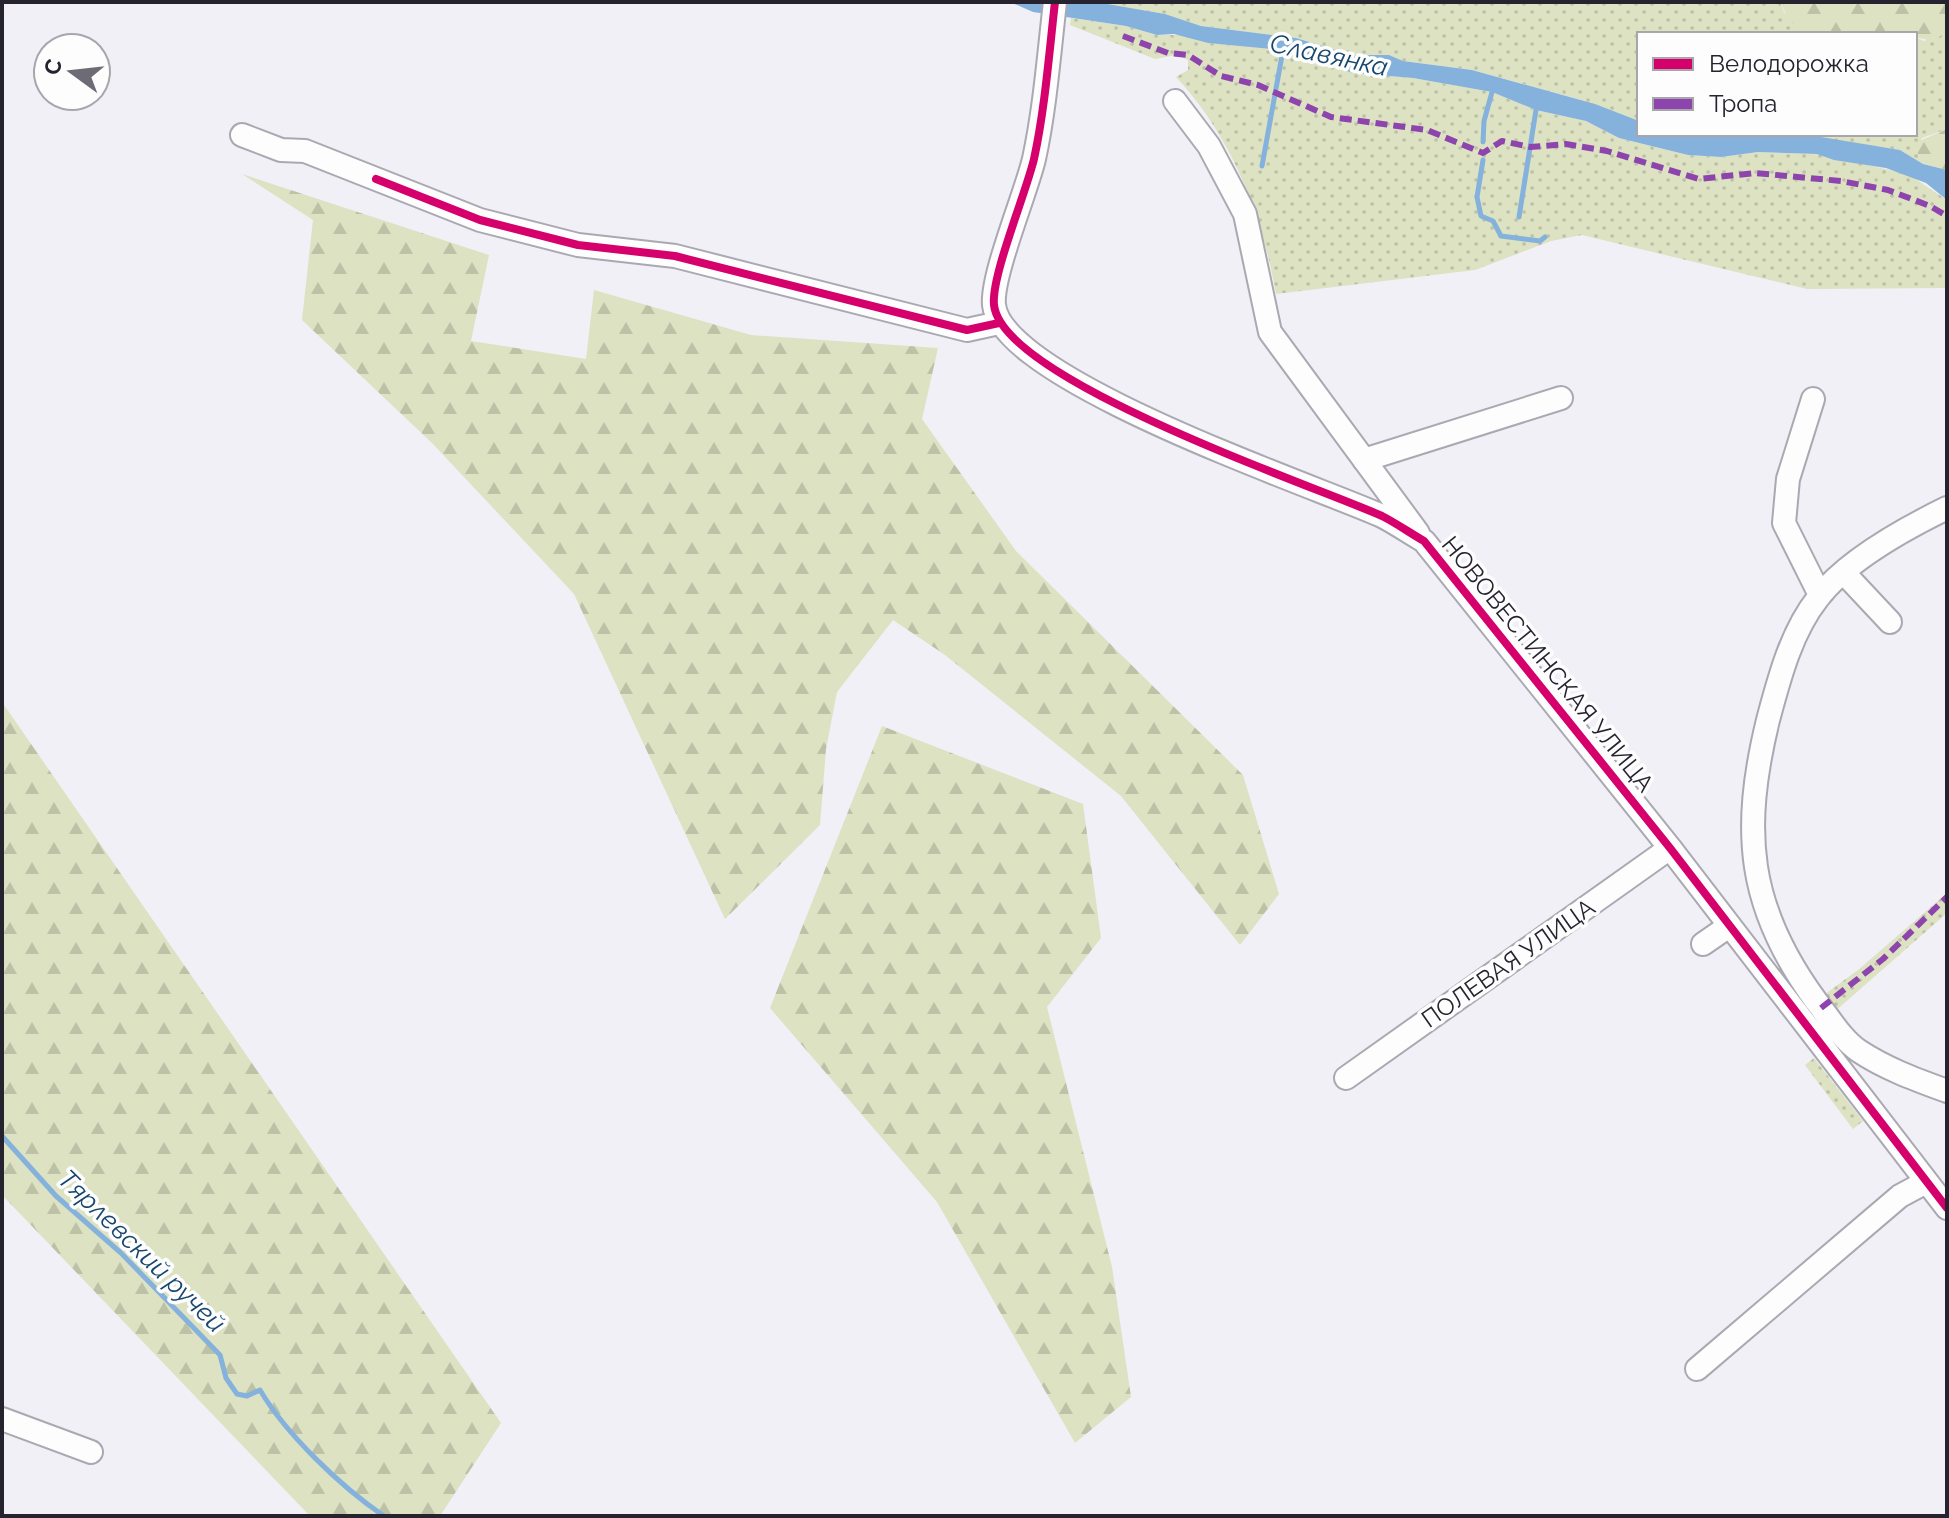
<svg xmlns="http://www.w3.org/2000/svg" width="1949" height="1518" font-family="Raleway,sans-serif">
<style>
.grass{fill:url(#grass-dots)}
.forest{fill:url(#forest-firs)}
.water{fill:#84b2dc}
.lines{fill:none;stroke-linecap:round;stroke-linejoin:round}
.stream{stroke:#84b2dc;stroke-width:5}
.minor-casing{stroke:#aaa8b1;stroke-width:26}
.minor{stroke:#fdfdfe;stroke-width:22}
.quiet{stroke:#8e44ad;stroke-width:6;stroke-dasharray:12 6;stroke-linecap:butt}
.cycleway-casing{stroke:#fdfdfd;stroke-width:13}
.cycleway{stroke:#d6006c;stroke-width:8}
.labels{text-anchor:middle;dominant-baseline:central;stroke-width:7;stroke-linejoin:round;paint-order:stroke}
.street-label{font-size:24px;fill:#26232f;stroke:#fdfdfd}
.water-label{font-size:26px;font-style:italic;fill:#17466e;stroke:#fdfdfd}
</style>
<defs>
<pattern id="grass-dots" width="8" height="8" patternUnits="userSpaceOnUse" patternTransform="scale(2)"><rect width="8" height="8" fill="#dce2c2"/><path d="M2 2h.1M6 6h.1" fill="none" stroke="#bdc2a7" stroke-width="1.8" stroke-linecap="round"/></pattern>
<pattern id="forest-firs" width="22" height="20" patternUnits="userSpaceOnUse" patternTransform="scale(2)"><rect width="22" height="20" fill="#dce2c2"/><path d="M5 1l3.5 6h-7zM16 11l3.5 6h-7z" fill="#bdc2a7"/></pattern>
</defs>
<rect width="100%" height="100%" fill="#f1f0f7"/>
<path class="grass" d="M1096,2H1780L1784,12L1805,34H1639V121L1578,99L1472,70L1403,61L1389,55H1352L1296,38L1201,26L1165,14Z
M1071,18L1126,26L1157,35H1182L1208,43L1264,47L1328,62L1353,73L1413,78L1492,92L1536,110L1586,121L1619,138L1688,155L1721,157L1758,152L1818,154L1908,174L1947,200V288L1807,289L1582,235L1551,241L1475,270L1276,294C1262,215 1232,137 1176,77L1188,70V60L1176,55L1155,59L1070,25Z
M1947,32V129L1922,138L1916,150L1923,164L1900,150L1794,134H1915V37L1924,41Z
M1947,893V913L1833,1013L1821,997L1858,970Z
M1814,1058L1863,1121L1853,1129L1805,1065Z"/>
<path class="forest" d="M1780,2H1947V32L1932,41L1915,37V34H1805L1789,20Z
M1947,129V170L1923,164L1916,150L1919,141Z
M242,174L489,255L471,341L586,359L594,290L751,335L938,348L922,419L1016,551L1243,775L1279,894L1240,945L1121,796L945,655L893,620L837,692L826,749L820,825L725,919L574,594L432,443L302,320L313,220Z
M2,702L501,1423L440,1516H310L2,1195Z
M882,726L1083,804L1101,938L1047,1007L1112,1267L1131,1397L1075,1443L937,1202L770,1008Z"/>
<path class="water" d="M1010,2H1096L1165,14L1201,26L1296,38L1352,55H1389L1403,61L1472,70L1595,104L1639,121V134L1815,136L1900,150L1923,164L1947,170V200L1926,183L1886,168L1834,160L1817,154L1758,152L1721,157L1688,155L1619,138L1586,121L1536,110L1492,92L1413,78L1353,73L1283,50L1208,43L1174,34L1157,35L1126,26L1033,12Z"/>
<g class="lines">
<path class="stream" d="M1483,142L1484,121L1492,92
M1483,160L1477,197L1481,216L1493,221L1501,236L1540,241L1545,237
M1262,166L1283,50
M1519,217L1536,110
M2,1136L56,1196L121,1253L220,1355L226,1378L237,1394L247,1396L260,1390C286,1434 341,1487 384,1516"/>
<defs>
<path id="minor" d="M1055,2C1049,54 1045,108 1034,159C1026,193 991,276 994,305C1002,380 1312,485 1382,516C1396,523 1410,533 1424,541L1670,848L1947,1208
M1175,101L1209,146L1245,214L1270,332L1418,533
M242,135L281,150L305,151L480,220L578,245L675,256L967,330L999,323
M1813,399L1788,479L1784,523L1820,595
M1364,460L1561,398
M1947,508C1906,528 1846,561 1818,598C1791,632 1779,679 1768,720C1741,831 1747,907 1816,1001C1828,1016 1842,1040 1859,1051C1886,1069 1917,1080 1947,1091
M1845,574L1890,622
M1703,944L1729,926
M1346,1078L1670,848
M1697,1369L1900,1196L1926,1182
M2,1419L91,1452"/>
</defs>
<use href="#minor" class="minor-casing"/>
<use href="#minor" class="minor"/>
<path class="quiet" d="M1123,36L1168,53L1188,55L1221,76L1258,85L1331,117L1427,130L1483,153L1502,141L1530,147L1566,144L1607,151L1699,179L1755,173L1841,181L1888,190L1930,206L1947,216
M1821,1008L1883,959L1947,897"/>
<defs>
<path id="cycleway" d="M1055,2C1049,54 1045,108 1034,159C1026,193 991,276 994,305C1002,380 1312,485 1382,516C1396,523 1410,533 1424,541L1670,848L1947,1208
M376,179L480,220L578,245L675,256L967,330L999,323"/>
</defs>
<use href="#cycleway" class="cycleway-casing"/>
<use href="#cycleway" class="cycleway"/>
</g>
<g class="labels">
<g class="street-label">
<text transform="translate(1548 664) rotate(51)">НОВОВЕСТИНСКАЯ УЛИЦА</text>
<text transform="translate(1508 963) rotate(-35)">ПОЛЕВАЯ УЛИЦА</text>
</g>
<g class="water-label">
<text transform="translate(1329 55) rotate(12)">Славянка</text>
<text transform="translate(142 1251) rotate(44)">Тярлевский ручей</text>
</g>
</g>
<rect width="1949" height="1518" fill="none" stroke="#26232f" stroke-width="8"/>
<rect x="1637" y="32" width="280" height="104" fill="#fdfdfd" stroke="#a7a6ab" stroke-width="2"/>
<rect x="1653" y="58" width="40" height="12" fill="#d6006c" stroke="#a7a6ab" stroke-width="2"/>
<text x="1709" y="72" font-size="24" fill="#26232f">Велодорожка</text>
<rect x="1653" y="98" width="40" height="12" fill="#8e44ad" stroke="#a7a6ab" stroke-width="2"/>
<text x="1709" y="112" font-size="24" fill="#26232f">Тропа</text>
<g transform="translate(72 72) rotate(285)"><circle r="38" fill="#fdfdfd" stroke="#a7a6ab" stroke-width="2"/>
<path d="M0-6L14 30L0 20L-14 30Z" fill="#6d6b75"/>
<text y="-12" font-size="22" font-weight="bold" text-anchor="middle" fill="#26232f">С</text>
</g>
</svg>
